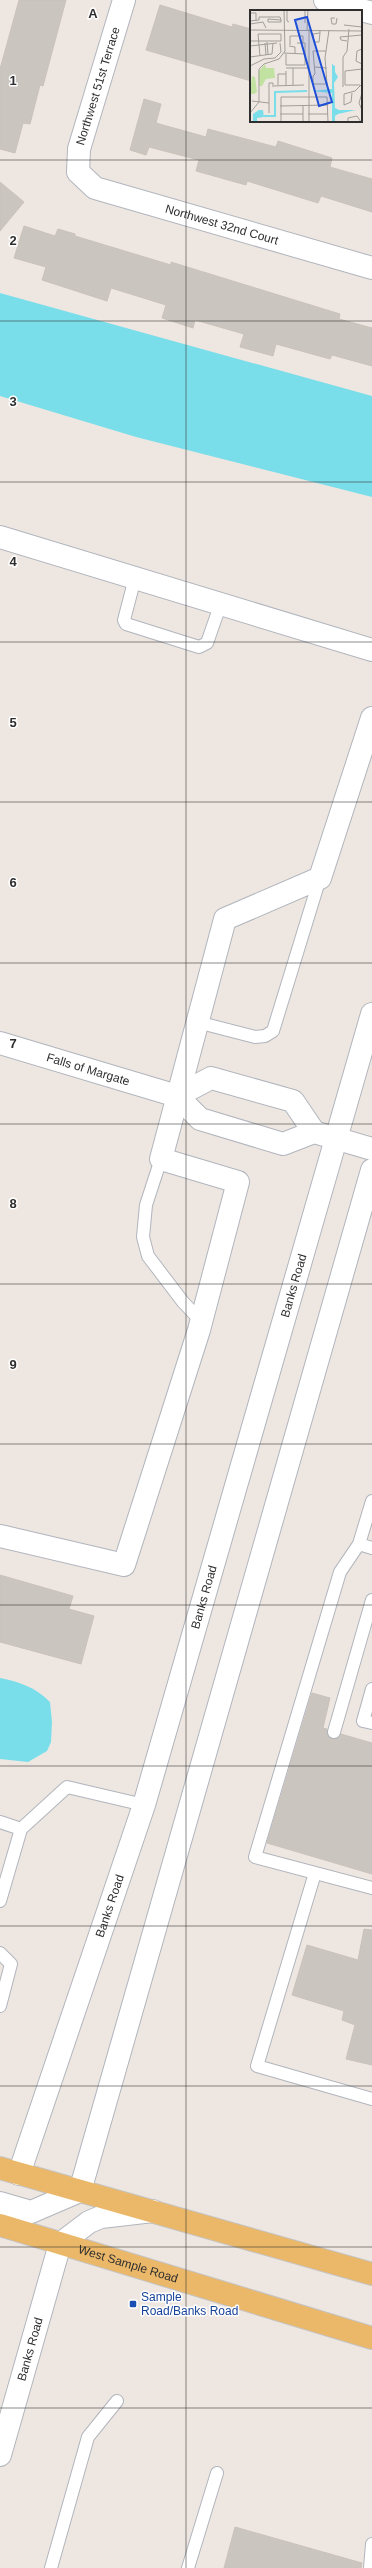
<svg xmlns="http://www.w3.org/2000/svg" width="372" height="2568" font-family="Arial,sans-serif">
<style>
.water{fill:#7adeea}
.building{fill:#cac5bf;stroke:#cac2ba}
.lines{fill:none;stroke-linecap:round;stroke-linejoin:round}
.lane-casing{stroke:#b1b5bd;stroke-width:14}
.street-casing{stroke:#b1b5bd;stroke-width:24}
.secondary-casing{stroke:#b1b5bd;stroke-width:24}
.primary-casing{stroke:#c4c4c4;stroke-width:24}
.lane{stroke:#fff;stroke-width:12}
.street{stroke:#fff;stroke-width:22}
.secondary{stroke:#fff;stroke-width:22}
.primary{stroke:#ebb869;stroke-width:22}
.grid{fill:none;stroke:#2e2e2e;stroke-width:1;stroke-opacity:0.55}
.transit-dot{fill:#1a4fb4;stroke:#fff;stroke-width:1.5}
.labels{text-anchor:middle;dominant-baseline:central;stroke-width:3;stroke-linejoin:round;paint-order:stroke}
.street-label{font-size:12px;fill:#2e2e2e;stroke:#fff}
.transit-label{font-size:12px;fill:#164399;stroke:#fff;text-anchor:start}
.inset-river{fill:none;stroke:#7adeea;stroke-width:2}
.inset-road{fill:none;stroke:#a19d99;stroke-width:1}
.view{fill:#1d4ed8;fill-opacity:0.15;stroke:#1d4ed8;stroke-width:2}
.inset-edge{fill:none;stroke:#2e2e2e;stroke-width:2}
.grid-label{font-size:13px;text-anchor:middle;font-weight:bold;fill:#2e2e2e;stroke:#fff;stroke-width:3;stroke-linejoin:round;paint-order:stroke}
</style>
<rect width="100%" height="100%" fill="#eee7e1"/>
<path class="water" d="M0,293L372,396V497L136,437L0,396Z
M0,1678C20,1682 35,1687 50,1702L52,1722L51,1742L47,1751L28,1762L0,1759Z"/>
<path class="building" d="M19,0H66L43,86L40,85L30,124L23,123L15,153L0,149V69Z
M160,5L232,27L233,24L251,29V81L146,50Z
M144,99L161,104L156,123L206,137L208,129L276,147L278,141L332,158L330,167L372,179V212L321,196L318,203L247,181L246,185L196,171L199,160L149,147L146,155L130,150Z
M0,182L24,202L0,231Z
M24,226L55,236L58,229L75,234V236L171,265V262L340,314L339,319L372,328V366L332,355L330,359L276,344L273,356L240,347L244,334L195,320L193,328L162,318L166,305L111,288L107,301L42,280L46,267L14,258Z
M0,1575L73,1596L69,1609L94,1616L81,1664L0,1642Z
M312,1693L330,1698L323,1728L327,1729L329,1737L336,1739L341,1734L372,1743V1874L267,1843Z
M364,1929L372,1930V2065L346,2059L355,2025L342,2020L344,2011L292,1995L307,1945L358,1960Z
M235,2527L362,2563L361,2568H224Z"/>
<g class="lines">
<defs>
<path id="lane" d="M135,578L124,620L126,624L199,647L207,643L221,603
M197,1022L255,1037L265,1036L273,1031L320,878
M161,1159L146,1205L143,1237L148,1256L183,1302L201,1321
M372,1501L359,1544L372,1548
M359,1544L340,1572L255,1857L372,1888
M372,1689L363,1721L372,1723
M334,1732L372,1600
M0,1822L21,1829L0,1901
M21,1829L67,1787L144,1805
M315,1873L257,2066L372,2099
M0,1953L11,1964L0,2006
M51,2568L88,2437L117,2401
M188,2568L217,2473
M370,2568L372,2544"/>
<g id="street">
<path id="s1" d="M124,0L79,149L78,172L95,188L372,268"/>
<path d="M325,0L372,13"/>
<path d="M0,537L372,650"/>
<path id="s2" d="M0,1043L177,1096L200,1119L283,1144L314,1132L372,1149"/>
<path d="M177,1096L211,1078L293,1101L314,1132"/>
<path d="M0,1536L124,1565L199,1330L238,1182L161,1159L225,919L320,878L372,718"/>
<path id="s3" d="M0,2455L60,2244L89,2222L101,2217L153,2211"/>
</g>
<g id="secondary">
<path id="s4" d="M19,2174L144,1805L372,1014"/>
<path d="M0,2203L31,2212L80,2191L372,1170"/>
</g>
<g id="primary">
<path d="M0,2168L372,2274"/>
<path id="s5" d="M0,2225L372,2338"/>
</g>
</defs>
<use href="#lane" class="lane-casing"/>
<use href="#street" class="street-casing"/>
<use href="#secondary" class="secondary-casing"/>
<use href="#primary" class="primary-casing"/>
<use href="#lane" class="lane"/>
<use href="#street" class="street"/>
<use href="#secondary" class="secondary"/>
<use href="#primary" class="primary"/>
</g>
<path class="grid" d="M186,0V2568M0,160H372M0,321H372M0,482H372M0,642H372M0,802H372M0,963H372M0,1124H372M0,1284H372M0,1444H372M0,1605H372M0,1766H372M0,1926H372M0,2086H372M0,2247H372M0,2408H372"/>
<rect class="transit-dot" x="129" y="2300" width="8" height="8" rx="2"/>
<g class="labels">
<g class="street-label">
<text transform="translate(98 86) rotate(-73)">Northwest 51st Terrace</text>
<text stroke="none"><textPath href="#s1" startOffset="334">Northwest 32nd Court</textPath></text>
<text stroke="none"><textPath href="#s2" startOffset="92">Falls of Margate</textPath></text>
<text stroke="none"><textPath href="#s4" startOffset="930">Banks Road</textPath></text>
<text stroke="none"><textPath href="#s4" startOffset="606">Banks Road</textPath></text>
<text stroke="none"><textPath href="#s4" startOffset="283">Banks Road</textPath></text>
<text stroke="none"><textPath href="#s5" startOffset="134">West Sample Road</textPath></text>
<text stroke="none"><textPath href="#s3" startOffset="110">Banks Road</textPath></text>
</g>
<g class="transit-label">
<text x="141" y="2297">Sample<tspan x="141" dy="14">Road/Banks Road</tspan></text>
</g>
</g>
<g transform="translate(250 10)">
<rect width="112" height="112" fill="#eee7e1"/>
<path d="M15,54L16,58H24L25,68L16,69L12,76H9L8,62ZM2,66L5,67L7,82L4,84H0Z" fill="#c1e2a1"/>
<path d="M82,54L85,56V62L88,67L84,73L85,98L89,100H106L88,104L85,106V112H82V83L61,81L82,79ZM9,100H13L14,107L7,108V112H3V104Z" fill="#7adeea"/>
<path class="inset-river" d="M14,106H25V82L57,81"/>
<path class="inset-road" d="M37,0V11L39,12M0,3H6V10M85,8H81L82,14H86L87,8M0,11L9,10V7H30L31,10V12H18V9L31,10M55,13V0M0,14L13,12L16,18M94,15L112,17M0,20L112,21M57,20L58,0M70,23L69,32H64L63,24L70,23V20M8,24L10,46M0,31H31V24H8M97,31L91,30L90,27L112,25M17,32L18,44M15,33L16,45M47,33H55V44M40,35V26H53V33M0,36L27,33M39,36L45,37V44M112,39L107,41L106,51L112,54M76,41H63L65,64L63,66V74H77L75,48L79,20M34,43L55,44V55H36V44M0,47L22,44L23,33M0,56L14,49L25,48L31,42L30,33M65,57L77,58M36,58H60M43,58V75M36,61V75M28,75V64H36M110,75H95V61L112,59M22,76L54,75M93,77V47L97,41L99,19M102,83L101,92L94,95V84L105,81L112,74M112,83L109,93L112,100M2,91L19,93M30,96L78,95M53,96V112M0,103L9,92V59L14,54L29,49L35,41L34,0M19,103V73H23V75M30,104H53M58,104H78M31,112V87H77L78,112M59,112V19M98,112V108L107,106L111,112"/>
<path class="view" d="M57,7L82,92L69,96L45,10Z"/>
<rect width="112" height="112" class="inset-edge"/>
</g>
<g class="grid-label">
<text x="93" y="18">A</text>
<text x="13" y="85">1</text>
<text x="13" y="245">2</text>
<text x="13" y="406">3</text>
<text x="13" y="566">4</text>
<text x="13" y="727">5</text>
<text x="13" y="887">6</text>
<text x="13" y="1048">7</text>
<text x="13" y="1208">8</text>
<text x="13" y="1369">9</text>
</g>
</svg>
